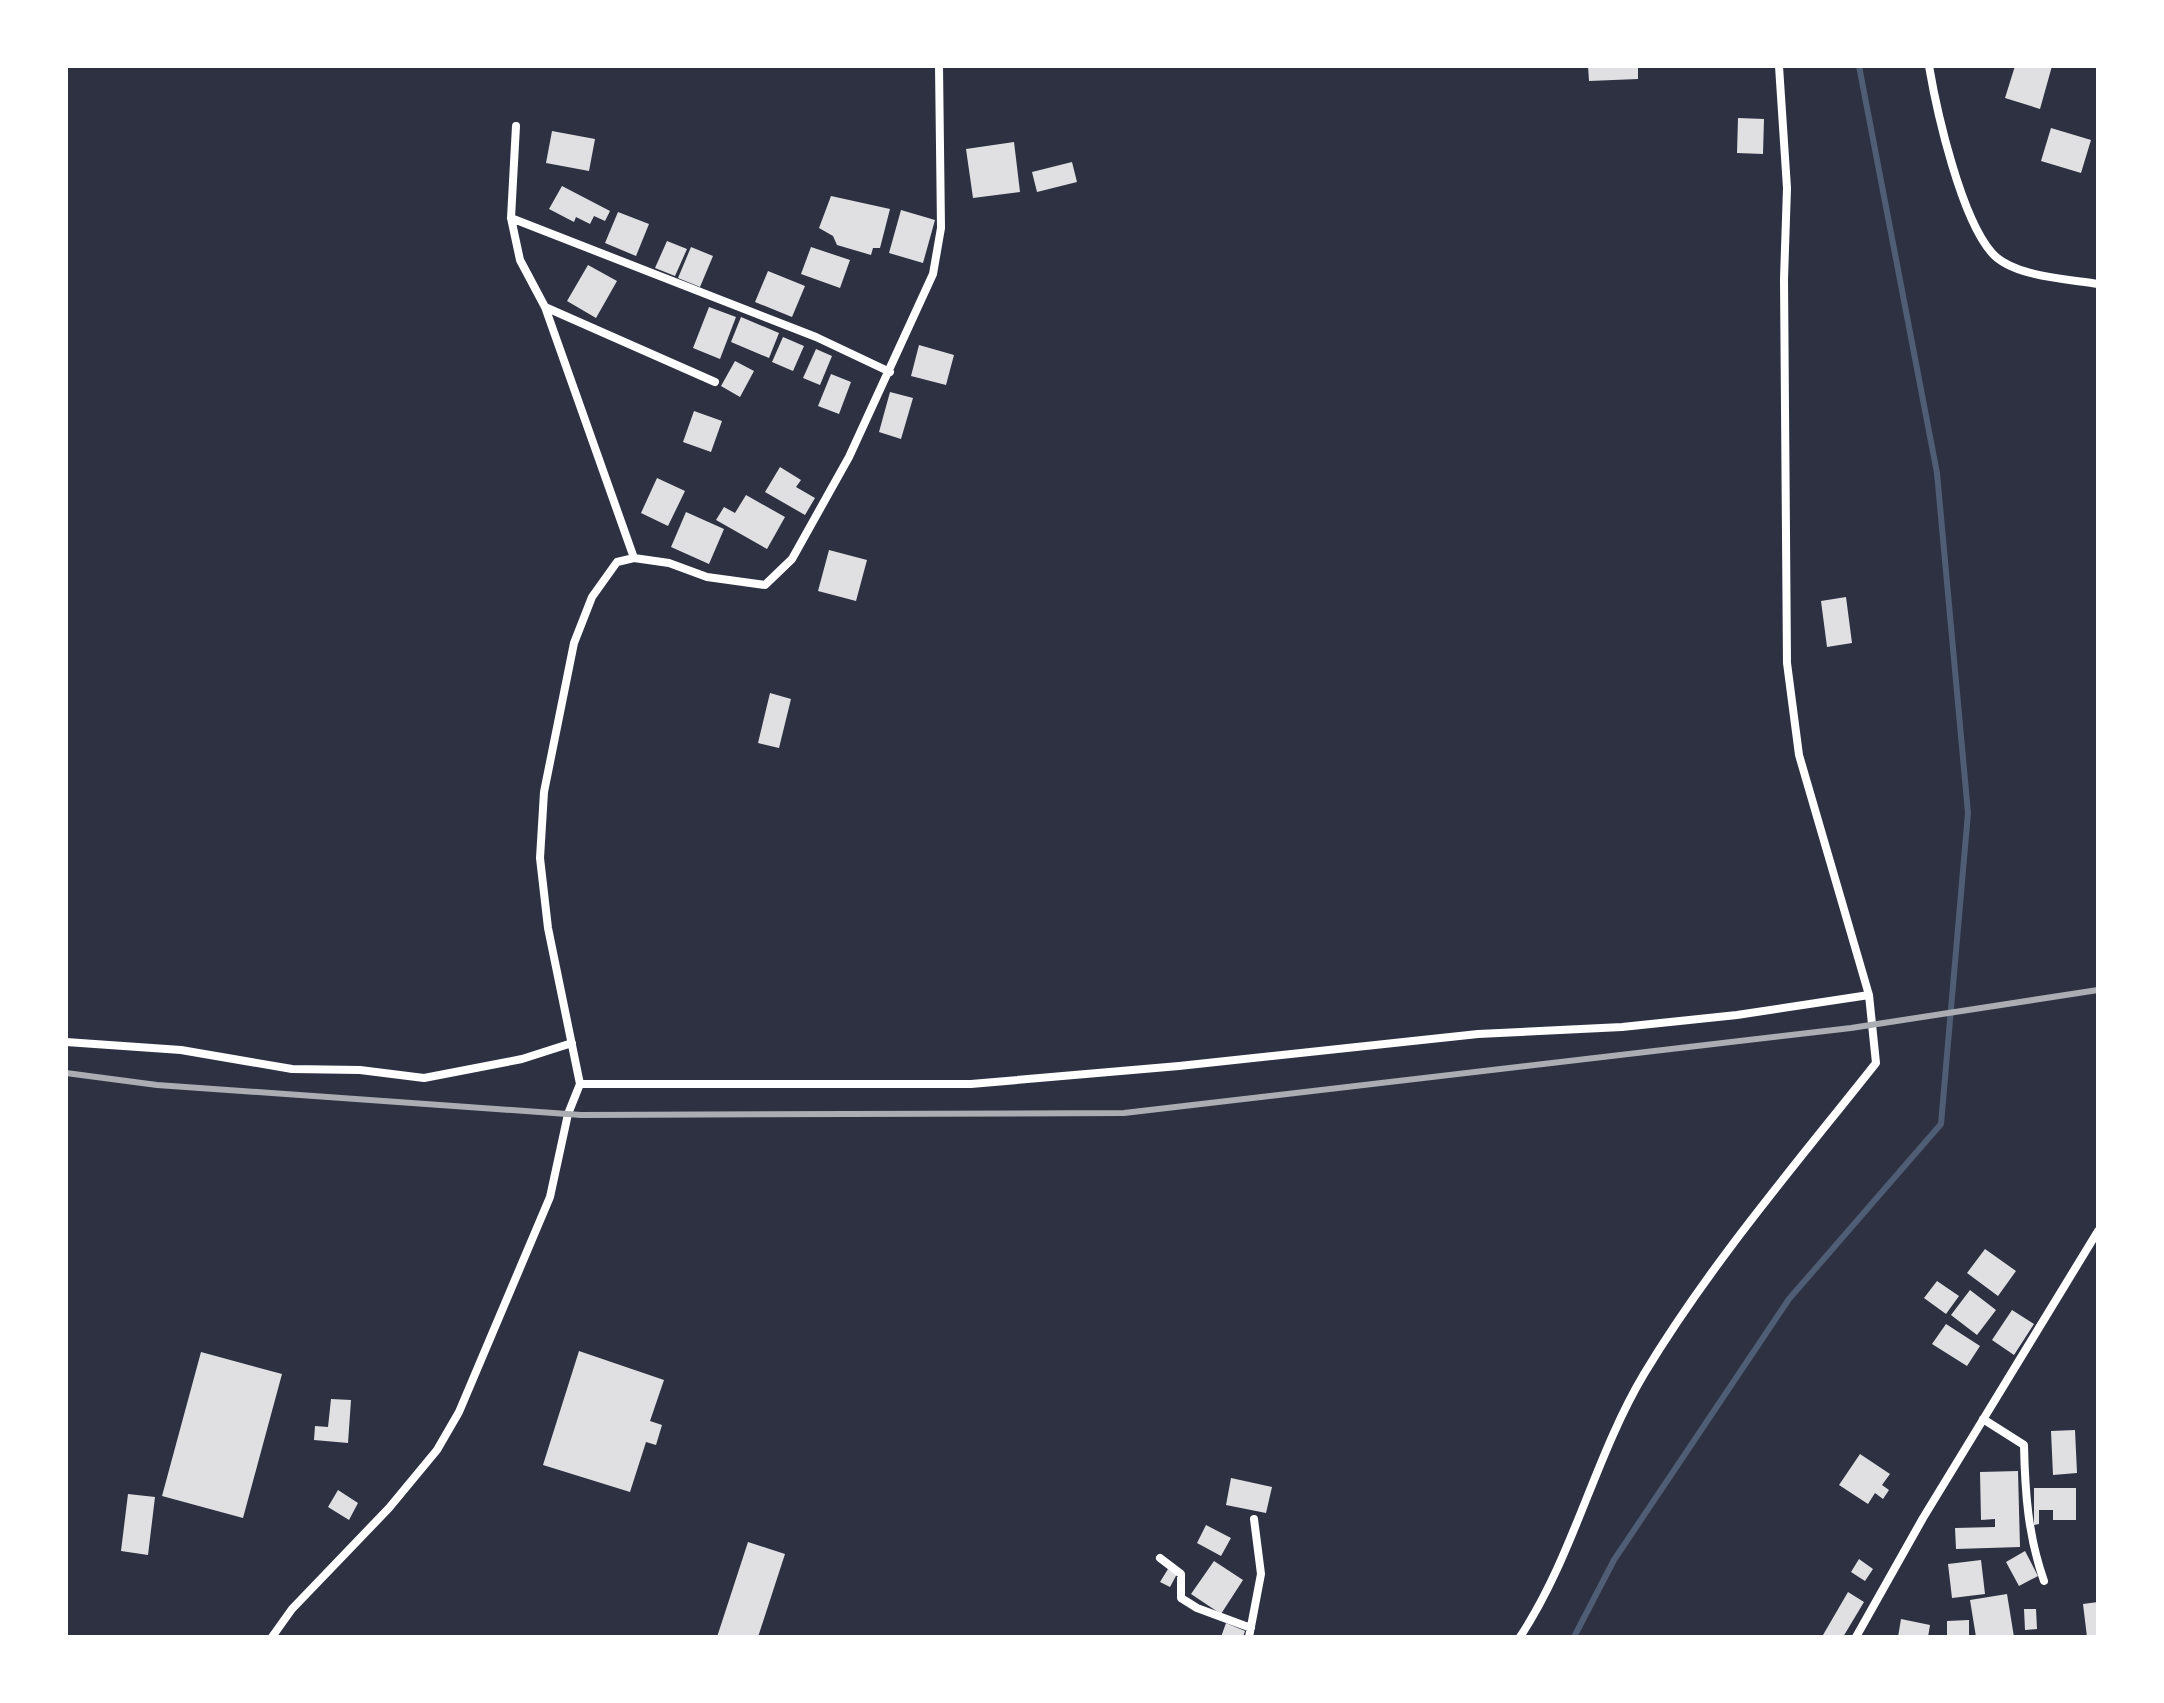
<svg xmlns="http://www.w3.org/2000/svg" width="2164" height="1703" font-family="Merriweather,serif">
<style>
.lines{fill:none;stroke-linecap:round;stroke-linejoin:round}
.stream{stroke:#4f5d75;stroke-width:6}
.building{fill:#e0e0e3}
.minor{stroke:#fff;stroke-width:8}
.rail{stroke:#abadb3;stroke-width:6}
</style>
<rect width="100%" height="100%" fill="#2d3142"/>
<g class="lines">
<path class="stream" d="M1574,1637L1614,1560L1789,1299L1941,1124L1968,813L1937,473L1859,66"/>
</g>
<path class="building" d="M1588,66H1638V79L1589,81Z
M2015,66H2052L2040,109L2005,98Z
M1738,118L1764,119L1763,154L1737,153Z
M2051,128L2091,140L2081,173L2041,161Z
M552,131L595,139L589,171L546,163Z
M1014,142L1020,192L973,198L966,149Z
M1072,162L1077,182L1037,192L1032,172Z
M562,186L610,211L605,221L594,216L590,224L576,217L574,222L549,209Z
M831,196L890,209L880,248H873L871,255L837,245L833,236L819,228Z
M901,210L935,220L923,263L889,253Z
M618,212L649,224L636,256L605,243Z
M667,241L687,249L675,276L655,268Z
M691,247L713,256L700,287L678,278Z
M811,247L850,260L840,288L801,274Z
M588,265L617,281L596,318L567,301Z
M768,271L805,286L792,317L755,302Z
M709,307L736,317L720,359L693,348Z
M741,317L779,333L769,358L731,342Z
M783,337L804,346L793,371L772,362Z
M919,345L954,355L946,385L911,376Z
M816,349L832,356L820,385L803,378Z
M735,361L754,371L740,397L721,386Z
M831,374L851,382L839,414L818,406Z
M890,392L913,398L901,439L879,432Z
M694,411L722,421L711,452L683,442Z
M780,467L801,480L796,487L815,498L805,515L765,492Z
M657,478L685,491L668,526L641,513Z
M746,495L785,517L767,549L716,520L724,507L735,513Z
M686,512L724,529L709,564L671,547Z
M829,550L867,560L856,601L818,591Z
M1846,597L1852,643L1827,647L1821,601Z
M770,693L791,699L779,748L758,743Z
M1985,1249L2016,1271L1998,1296L1967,1273Z
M1937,1281L1959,1296L1946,1314L1924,1298Z
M1970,1290L1996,1310L1977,1335L1951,1315Z
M2012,1310L2034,1324L2014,1355L1992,1340Z
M1946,1324L1980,1346L1967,1366L1932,1344Z
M579,1351L664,1380L650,1421L662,1425L656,1445L646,1442L630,1492L543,1465Z
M201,1352L282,1374L243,1518L162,1496Z
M331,1399L351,1400L348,1443L314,1440L315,1426L328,1427Z
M2075,1430L2077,1473L2053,1475L2051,1431Z
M1860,1454L1890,1474L1882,1485L1889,1490L1883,1499L1875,1493L1868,1504L1839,1485Z
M2018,1471L2020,1547L1956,1549L1955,1528L1995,1527V1519L1981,1520L1980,1472Z
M1231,1478L1272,1487L1266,1513L1226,1505Z
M2034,1488H2076V1520H2053V1510H2039V1524L2034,1525Z
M338,1490L358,1503L349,1520L328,1507Z
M128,1494L155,1497L148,1555L121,1551Z
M1206,1525L1231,1538L1221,1556L1197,1543Z
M748,1542L785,1554L758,1637H717Z
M2025,1551L2038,1576L2019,1586L2006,1562Z
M1859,1559L1873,1569L1865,1581L1851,1572Z
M1981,1560L1985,1594L1952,1598L1948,1564Z
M1214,1561L1243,1580L1221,1614L1191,1594Z
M1168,1569L1177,1574L1170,1587L1160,1582Z
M1848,1592L1864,1602L1843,1637H1825L1823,1635Z
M2007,1594L2014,1637H1976L1970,1600Z
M2098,1602V1637H2087L2083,1604Z
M2024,1609H2036L2037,1629L2025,1630Z
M1901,1619L1930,1625L1928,1637H1898Z
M1969,1620V1637H1947V1621Z
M1226,1623L1245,1631L1243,1637H1221Z"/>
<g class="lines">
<path class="minor" d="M1929,66C1937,113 1961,218 1992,253C2013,277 2069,279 2098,284
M516,126L511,218L520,260L545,307L634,558
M511,218L816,337L890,372
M545,307L715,382
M66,1042L181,1050L292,1069L360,1070L424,1078L522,1059L572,1043
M580,1084H971L1179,1066L1478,1034L1622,1027L1737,1015L1869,995
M1983,1419L2024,1445C2025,1492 2028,1536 2044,1581
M1160,1558L1181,1574V1598L1197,1608L1251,1628
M272,1637L292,1609L389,1508L437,1450L459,1412L550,1197L568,1114L580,1084L548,928L540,858L544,792L574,643L592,597L617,562L634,558L669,563L707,577L765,585L792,559L849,457L933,274L941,228L939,66
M1249,1637L1261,1574L1254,1519
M1520,1637C1574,1555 1594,1458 1644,1374C1711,1263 1796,1164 1876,1063L1869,995L1799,755L1787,663L1784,279L1787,188L1779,66
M1856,1637L1923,1518L2098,1231"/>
<path class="rail" d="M66,1073L157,1085L581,1115L1124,1113L1851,1028L2098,990"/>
</g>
<rect width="2164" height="1703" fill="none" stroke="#ffffff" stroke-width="136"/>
</svg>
